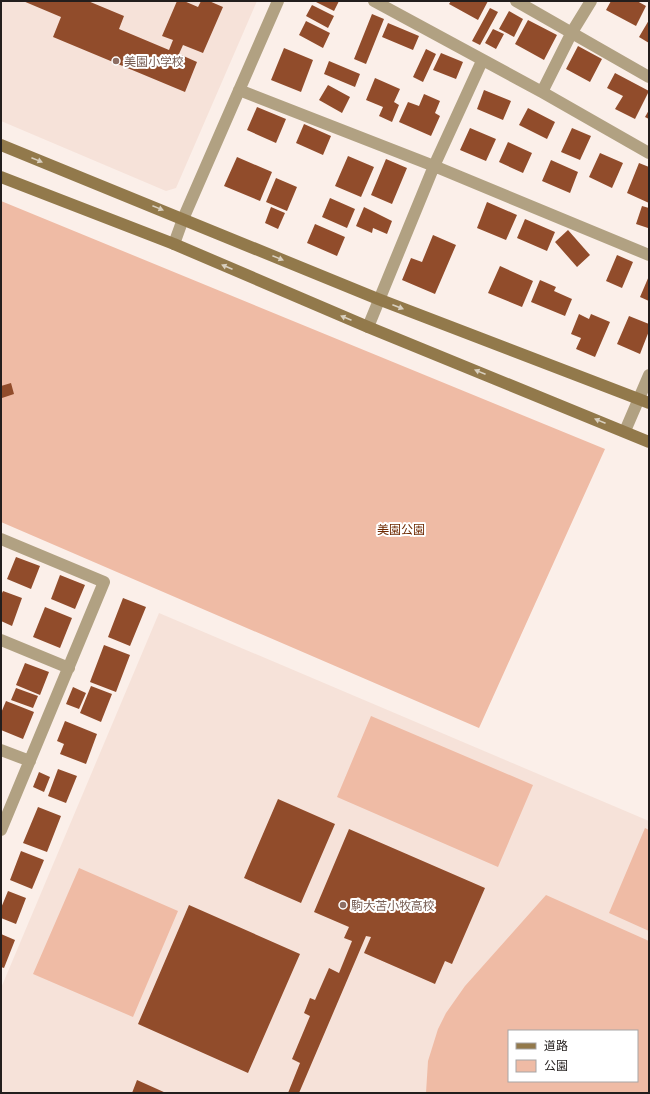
<svg xmlns="http://www.w3.org/2000/svg" width="650" height="1094" font-family="Poppins,'Noto Sans JP',sans-serif">
<style>
.built{fill:#f6e2d9;fill-rule:evenodd}
.green{fill:#efbba5;fill-rule:evenodd}
.building{fill:#914c2b}
.lines{fill:none;stroke-linecap:round;stroke-linejoin:round}
.street{stroke:#b1a182;stroke-width:12}
.secondary{stroke:#92794b;stroke-width:12}
.oneway{fill:#d9d0c0}
.education-dot{fill:#8d6e63;stroke:#fff;stroke-width:1.5}
.labels{text-anchor:middle;dominant-baseline:central;stroke-width:4;stroke-linejoin:round;paint-order:stroke}
.education-label{font-size:12px;fill:#785e54;stroke:#fff;text-anchor:start}
.park-label{font-size:12px;fill:#6e2a02;stroke:#fff}
</style>
<rect width="100%" height="100%" fill="#fbefe9"/>
<path class="built" d="M1,1H257L176,188L166,191L1,121Z
M159,613L649,821V1093H1V988ZM509,1031H637V1081H509Z"/>
<path class="green" d="M1,201L605,449L479,728L1,522Z
M371,716L533,785L498,867L337,797Z
M645,828L649,830V931L609,913Z
M79,868L178,911L133,1017L33,974Z
M546,895L649,941V1093H426L428,1061L438,1029L446,1013L465,986ZM509,1031H637V1081H509Z"/>
<path class="building" d="M23,1H88L124,16L119,29L169,50L173,40L162,36L177,1H184L198,7L201,1H209L223,7L203,53L183,45L179,54L197,62L185,92L53,37L61,17Z
M314,1H339L334,11Z
M451,1H488L478,20L449,4Z
M611,1H637L646,6L636,26L606,10Z
M312,5L334,16L328,28L306,16Z
M490,8L498,12L480,45L472,41Z
M509,11L523,19L514,37L499,29Z
M372,14L384,19L366,64L354,59Z
M528,20L557,35L544,60L515,44Z
M649,20V43L639,37Z
M306,21L330,33L323,48L299,35Z
M388,23L419,36L413,50L382,37Z
M493,29L504,34L496,49L485,43Z
M578,46L602,59L590,82L566,69Z
M284,48L313,60L301,92L271,80Z
M426,49L436,54L423,82L413,77Z
M441,53L463,62L456,79L433,70Z
M329,61L360,74L355,87L324,74Z
M615,73L649,91L635,119L615,109L623,96L607,88Z
M375,78L400,89L394,102L399,105L392,122L379,116L383,107L366,100Z
M328,85L350,97L342,113L319,100Z
M484,90L511,101L503,120L477,109Z
M424,94L440,101L435,113L440,116L431,136L399,122L408,102L419,106Z
M257,107L286,119L276,143L247,130Z
M528,108L555,122L547,139L519,125Z
M649,110V119L645,117Z
M304,124L331,136L323,155L296,143Z
M470,128L496,139L486,161L460,150Z
M572,128L591,136L580,160L561,152Z
M508,142L532,153L523,173L499,162Z
M600,153L623,163L612,188L589,177Z
M348,156L374,167L361,197L335,186Z
M237,157L272,172L260,201L224,186Z
M386,159L407,168L392,204L371,195Z
M551,160L578,172L570,193L542,181Z
M639,163L649,167V203L627,193Z
M276,178L297,187L287,211L266,202Z
M330,198L355,209L347,228L322,217Z
M487,202L517,215L506,240L477,228Z
M642,206L649,208L648,228L636,224Z
M271,207L285,213L278,229L265,223Z
M364,207L392,221L387,234L373,228L372,233L356,226Z
M525,219L555,232L547,251L517,238Z
M315,224L345,237L337,256L307,243Z
M568,230L590,255L577,267L555,242Z
M433,235L456,245L435,294L402,280L411,258L422,262Z
M617,255L633,262L622,288L606,281Z
M500,266L533,281L522,307L488,293Z
M649,276V301L640,297Z
M540,280L556,287L554,291L572,299L565,316L531,302Z
M579,314L589,319L591,314L610,322L595,357L576,349L581,338L571,334Z
M629,316L649,324V331L640,354L617,344Z
M11,383L14,394L2,398L1,386Z
M16,557L40,566L31,589L7,579Z
M60,575L85,585L75,609L51,599Z
M3,591L22,598L12,626L1,621V595Z
M123,598L146,607L130,646L108,637Z
M45,607L72,618L60,648L33,637Z
M104,645L130,655L116,692L90,682Z
M25,663L49,672L40,695L16,685Z
M91,686L112,694L101,722L80,713Z
M73,687L86,693L79,709L66,704Z
M16,688L38,696L33,708L11,700Z
M6,701L34,712L23,739L1,730V713Z
M65,721L97,734L86,764L60,754L64,744L57,741Z
M58,769L77,776L66,803L48,796Z
M39,772L50,777L44,792L33,787Z
M278,799L335,824L301,903L244,878Z
M38,807L61,816L47,852L23,843Z
M349,829L485,888L452,964L445,961L435,984L364,953L371,937L366,936L299,1093H288L300,1063L292,1059L310,1016L304,1013L310,998L315,1000L329,968L339,973L352,941L344,938L349,927L314,912Z
M21,851L44,860L32,889L10,880Z
M8,891L26,898L16,924L1,918V908Z
M189,905L300,954L248,1073L138,1024Z
M1,934L15,940L4,968L1,967Z
M137,1080L166,1093H132Z"/>
<g class="lines">
<path class="street" d="M374,1L542,92L649,153
M516,1L649,77
M239,90L434,166L649,255
M542,92L572,32L591,1
M174,244L183,219L278,1
M368,327L434,166L482,61
M625,431L649,375
M1,539L104,582L1,830
M1,640L69,668
M1,750L30,761"/>
<path class="secondary" d="M1,145L378,299L649,403
M1,177L174,244L368,327L649,442"/>
</g>
<defs><path id="oneway-solid" d="M-6-.8H1V-3.2L6.5 0L1 3.2V.8H-6Z"/></defs>
<g class="oneway">
<use href="#oneway-solid" transform="translate(37 160) rotate(22)"/>
<use href="#oneway-solid" transform="translate(158 208) rotate(22)"/>
<use href="#oneway-solid" transform="translate(278 258) rotate(22)"/>
<use href="#oneway-solid" transform="translate(227 267) rotate(-157)"/>
<use href="#oneway-solid" transform="translate(398 307) rotate(21)"/>
<use href="#oneway-solid" transform="translate(346 318) rotate(-157)"/>
<use href="#oneway-solid" transform="translate(480 372) rotate(-158)"/>
<use href="#oneway-solid" transform="translate(600 421) rotate(-158)"/>
</g>
<g class="education-dot">
<circle cx="116" cy="61" r="4"/>
<circle cx="343" cy="905" r="4"/>
</g>
<g class="labels">
<g class="education-label">
<text x="124" y="61">美園小学校</text>
<text x="351" y="905">駒大苫小牧高校</text>
</g>
<g class="park-label">
<text x="401" y="529">美園公園</text>
</g>
</g>
<rect width="650" height="1094" fill="none" stroke="#231e1d" stroke-width="4"/>
<rect x="508" y="1030" width="130" height="52" fill="#ffffff" stroke="#a7a5a5"/>
<rect x="516" y="1043" width="20" height="6" fill="#92794b" stroke="#a7a5a5"/>
<text x="544" y="1050" font-size="12" fill="#231e1d">道路</text>
<rect x="516" y="1060" width="20" height="12" fill="#efbba5" stroke="#a7a5a5"/>
<text x="544" y="1070" font-size="12" fill="#231e1d">公園</text>
</svg>
